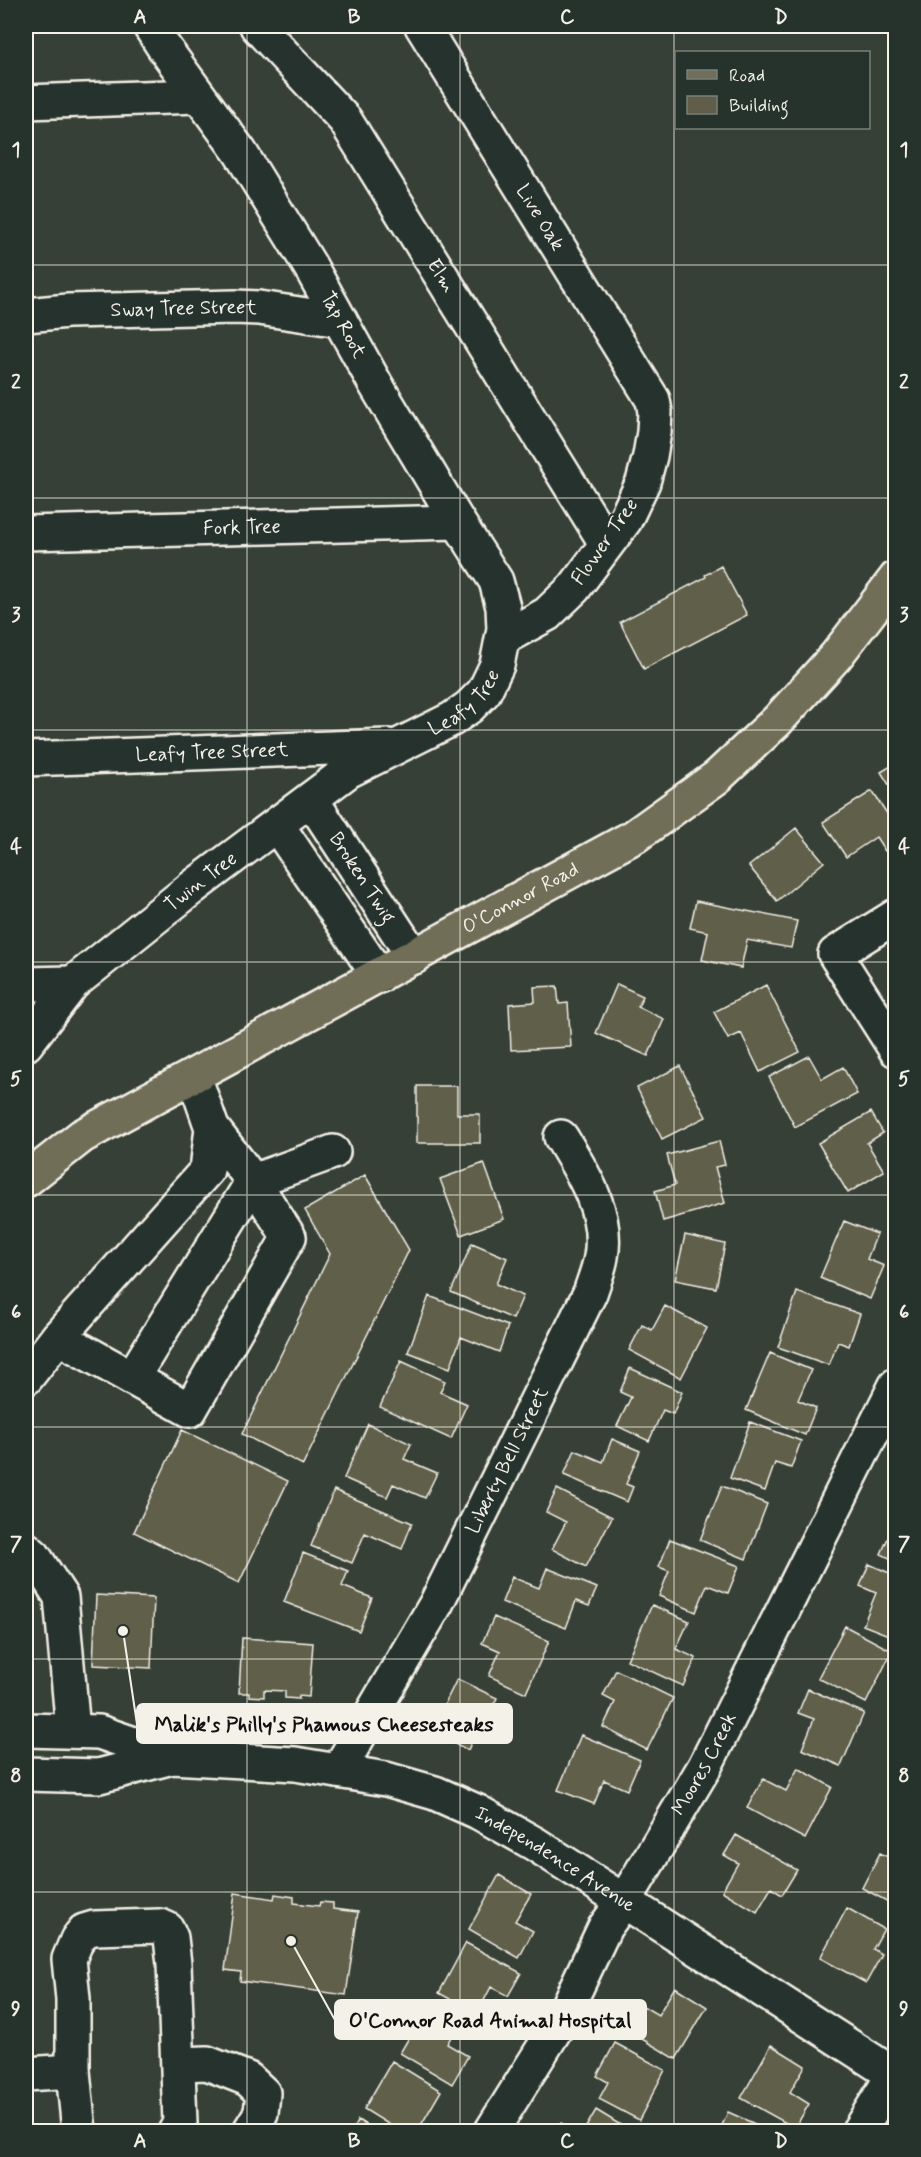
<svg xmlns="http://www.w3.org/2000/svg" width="921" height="2157" font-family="Mynerve,sans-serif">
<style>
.building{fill:#605e4a;stroke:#f4f1e8;stroke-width:1.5}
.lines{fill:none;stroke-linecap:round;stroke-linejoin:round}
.minor-casing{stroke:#f4f1e8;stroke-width:38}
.major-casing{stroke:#f4f1e8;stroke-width:38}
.minor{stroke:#26332d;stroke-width:33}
.major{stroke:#716e59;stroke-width:33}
.grid{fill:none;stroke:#f4f1e8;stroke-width:1.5;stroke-opacity:0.55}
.labels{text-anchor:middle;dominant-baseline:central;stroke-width:4.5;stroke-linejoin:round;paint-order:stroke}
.street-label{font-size:20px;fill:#f4f1e8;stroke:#26332d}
.leader{fill:none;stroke:#f4f1e8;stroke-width:2}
.callout-dot{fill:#f4f1e8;stroke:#26332d;stroke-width:2}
.callout{fill:#f4f1e8;stroke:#f4f1e8;stroke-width:2}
.callout-label{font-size:21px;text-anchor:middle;font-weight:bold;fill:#111}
.neatline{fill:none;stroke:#f4f1e8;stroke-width:2}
.grid-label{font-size:20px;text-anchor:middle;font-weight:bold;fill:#f4f1e8}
</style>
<rect width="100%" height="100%" fill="#374036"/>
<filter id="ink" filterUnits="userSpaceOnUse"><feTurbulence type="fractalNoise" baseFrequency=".0167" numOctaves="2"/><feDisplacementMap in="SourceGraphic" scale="12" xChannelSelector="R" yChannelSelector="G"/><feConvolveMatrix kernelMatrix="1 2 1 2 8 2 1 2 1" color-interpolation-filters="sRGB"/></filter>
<g filter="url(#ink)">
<path class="building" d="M721,566L747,615L644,669L620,622L706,577L705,575Z
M896,763V796L881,772Z
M872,791L896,827V844L885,851L876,837L846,857L823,822Z
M796,828L824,862L777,901L749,866Z
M696,901L797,921L791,948L747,940L741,968L702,960L708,932L690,928Z
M617,984L643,996L638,1007L664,1019L648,1056L596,1033Z
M766,985L800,1052L760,1072L741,1033L728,1039L714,1012Z
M557,986L559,1004L568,1003L571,1047L511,1050L509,1004L535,1002L534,987Z
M809,1056L822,1079L843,1067L857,1094L795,1127L769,1077Z
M680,1066L706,1117L662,1139L637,1088Z
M417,1086H457V1114H480V1143H417Z
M871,1112L883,1133L867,1143L884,1171L848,1193L818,1143Z
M719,1141L725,1165L715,1167L725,1203L663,1221L655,1191L675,1185L667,1155Z
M484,1163L504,1219L461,1235L440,1179Z
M365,1175L409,1250L303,1465L242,1434L330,1254L305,1210Z
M844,1221L877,1234L867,1259L884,1266L870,1299L820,1278Z
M685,1235L725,1244L716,1288L675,1280Z
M472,1243L507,1258L496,1284L523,1296L513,1319L451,1292Z
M797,1292L860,1314L849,1346L838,1342L829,1365L778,1347Z
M429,1296L508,1326L499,1352L461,1337L450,1368L408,1352Z
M665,1306L707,1328L681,1378L629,1350L642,1325L652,1330Z
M770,1353L811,1370L798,1400L816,1408L805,1435L746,1410Z
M401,1361L445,1381L440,1392L467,1404L451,1439L380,1407Z
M630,1368L682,1392L673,1414L663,1410L649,1441L617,1426L631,1397L620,1392Z
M750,1422L801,1441L791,1468L775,1463L765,1491L730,1478Z
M368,1424L411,1444L404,1459L437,1473L425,1498L393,1484L387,1497L344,1478Z
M182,1430L288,1481L239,1583L134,1532Z
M612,1439L640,1451L626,1484L633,1487L627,1502L564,1475L575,1450L603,1462Z
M722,1486L767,1504L746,1559L700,1540Z
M557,1489L612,1517L586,1567L552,1549L566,1522L546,1512Z
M334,1490L412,1523L402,1549L365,1533L352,1563L311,1546Z
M895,1522H896V1561L881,1554Z
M670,1539L739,1566L728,1593L707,1585L696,1612L659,1596L669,1571L659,1567Z
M303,1553L348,1571L342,1586L372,1598L359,1631L284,1602Z
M869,1564L896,1576V1638L863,1625L876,1593L860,1586Z
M547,1568L597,1588L589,1606L576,1601L566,1628L502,1602L512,1577L539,1588Z
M96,1595L154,1598L151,1668L93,1665Z
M652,1605L689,1621L676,1649L696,1658L683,1686L627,1660Z
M494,1617L549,1641L526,1693L489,1676L500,1651L482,1643Z
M845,1626L892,1651L866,1703L818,1678Z
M242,1638L313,1643L309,1697L299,1696V1699L285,1698V1691L264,1690V1697L249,1696V1693H239Z
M616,1670L673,1698L647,1750L603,1727L615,1702L603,1696Z
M457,1679L497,1698L488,1715L496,1718L488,1734L477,1729L468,1750L431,1732Z
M808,1689L864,1713L841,1766L802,1749L814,1719L798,1713Z
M581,1735L640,1760L627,1790L604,1780L594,1804L558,1790Z
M798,1768L832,1787L805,1839L747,1808L763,1779L786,1791Z
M736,1835L797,1870L782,1895L771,1888L757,1912L722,1891L738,1863L724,1855Z
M880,1853L896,1861V1906L862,1888Z
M499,1875L531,1894L515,1921L533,1931L519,1958L469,1929Z
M235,1893L274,1899L275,1894L294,1897V1903L319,1906L320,1902L333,1903V1909L358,1912L346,1995L240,1981L241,1972L225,1970Z
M847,1908L884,1929L873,1949L882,1954L866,1983L820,1958Z
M466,1943L521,1973L508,1996L491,1987L477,2014L439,1993Z
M675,1987L707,2007L676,2059L623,2028L638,2003L658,2015Z
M431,2000L462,2018L447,2044L468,2056L452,2084L400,2053Z
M615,2043L665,2070L639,2120L599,2099L608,2082L597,2076Z
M771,2045L805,2066L790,2092L809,2104L795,2128L741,2098Z
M392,2061L441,2091L417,2132H401L364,2109Z
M596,2110L632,2132H583Z
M728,2112L773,2132H719Z
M358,2120L377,2132H351Z
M561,2123L576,2132H556Z"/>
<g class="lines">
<defs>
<g id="minor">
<path id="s1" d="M257,26L345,120L606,543"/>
<path id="s2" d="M422,26L653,400L655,412L654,432L650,456L643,482L625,520L574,588L547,614L503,638"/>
<path d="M26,102L198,96"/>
<path id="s3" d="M26,315L68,311L235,307L259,308L340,320"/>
<path id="s4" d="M26,533L458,522"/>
<path id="s5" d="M26,759L388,746"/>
<path id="s6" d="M311,799L414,957"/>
<path d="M277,825L379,976"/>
<path d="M896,916L835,954L896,1050"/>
<path d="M26,984L73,983"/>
<path id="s7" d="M26,1044L73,983L193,887L348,771L452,719L469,707L484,692L497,665L504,629L503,607L496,581L458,522L376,385L310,266L240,152L165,49L150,26"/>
<path d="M58,1337L190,1410L289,1237L253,1181L333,1152"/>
<path d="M26,1378L58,1337L207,1170L212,1128L194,1076"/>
<path d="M132,1378L253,1181L212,1128"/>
<path d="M26,1549L34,1556L61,1597L73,1731"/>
<path id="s8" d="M26,1730L99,1732L172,1757L295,1764L386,1779L435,1793L478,1812L535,1844L896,2076"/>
<path id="s9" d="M338,1771L436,1604L590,1293C594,1281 599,1269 601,1257C609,1213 583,1173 561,1137"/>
<path d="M26,1774L99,1776L172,1757"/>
<path d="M179,2064L207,2063L248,2079L263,2093L261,2113L249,2132"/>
<path d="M26,2074L73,2071"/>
<path d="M79,2132L73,2071V1999L69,1959L77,1940L84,1931L94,1928L160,1926L167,1929L171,1938L174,1964L180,2123L175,2132"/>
<path id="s10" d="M491,2132L561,2020L605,1927L625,1900L705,1766L896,1385"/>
<path d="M858,2132L896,2071"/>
</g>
<g id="major">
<path id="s11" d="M26,1180L82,1136L635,836L717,777L777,721L836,656L896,578"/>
</g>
</defs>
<use href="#minor" class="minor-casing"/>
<use href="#major" class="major-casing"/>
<use href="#minor" class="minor"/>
<use href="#major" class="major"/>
</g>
</g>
<path class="grid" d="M247,26V2132M460,26V2132M674,26V2132M26,265H896M26,498H896M26,730H896M26,962H896M26,1195H896M26,1427H896M26,1659H896M26,1892H896"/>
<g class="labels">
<g class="street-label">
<text stroke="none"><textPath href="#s2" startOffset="225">Live Oak</textPath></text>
<text stroke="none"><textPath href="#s1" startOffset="312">Elm</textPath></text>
<text stroke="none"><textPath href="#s3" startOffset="158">Sway Tree Street</textPath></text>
<text transform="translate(343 325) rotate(61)">Tap Root</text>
<text stroke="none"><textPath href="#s4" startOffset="216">Fork Tree</textPath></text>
<text transform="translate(605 542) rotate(-55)">Flower Tree</text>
<text stroke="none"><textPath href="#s7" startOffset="561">Leafy Tree</textPath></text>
<text stroke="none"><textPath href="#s5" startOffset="186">Leafy Tree Street</textPath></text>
<text stroke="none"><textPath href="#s6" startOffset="94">Broken Twig</textPath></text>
<text stroke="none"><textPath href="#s7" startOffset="240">Twin Tree</textPath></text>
<text stroke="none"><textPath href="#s11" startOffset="570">O'Connor Road</textPath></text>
<text stroke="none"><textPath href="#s9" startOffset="354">Liberty Bell Street</textPath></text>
<text stroke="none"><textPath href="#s10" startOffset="426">Moores Creek</textPath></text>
<text stroke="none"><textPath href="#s8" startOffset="554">Independence Avenue</textPath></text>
</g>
</g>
<path class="leader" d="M123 1631L137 1724M291 1941L335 2020"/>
<g class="callout-dot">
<circle cx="123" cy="1631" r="6"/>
<circle cx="291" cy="1941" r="6"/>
</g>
<g class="callout">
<rect x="137" y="1704" width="375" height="39" rx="6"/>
<rect x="335" y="2000" width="311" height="39" rx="6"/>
</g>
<g class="callout-label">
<text x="324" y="1731">Malik's Philly's Phamous Cheesesteaks</text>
<text x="490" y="2027">O'Connor Road Animal Hospital</text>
</g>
<rect width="921" height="2157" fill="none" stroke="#26332d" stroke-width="66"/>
<rect x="675" y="51" width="195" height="78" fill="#26332d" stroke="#787f78" stroke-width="1.5"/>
<rect x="687" y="70" width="30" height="9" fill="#716e59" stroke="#787f78" stroke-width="1.5"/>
<text x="729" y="81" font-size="18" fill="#f4f1e8">Road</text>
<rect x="687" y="96" width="30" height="18" fill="#605e4a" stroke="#787f78" stroke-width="1.5"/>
<text x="729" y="111" font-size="18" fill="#f4f1e8">Building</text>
<rect x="33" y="33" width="855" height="2091" class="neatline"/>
<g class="grid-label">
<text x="140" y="23">A</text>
<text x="354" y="23">B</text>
<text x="567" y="23">C</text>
<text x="781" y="23">D</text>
<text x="16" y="156">1</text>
<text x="904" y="156">1</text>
<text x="16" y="388">2</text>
<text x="904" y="388">2</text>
<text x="16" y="621">3</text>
<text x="904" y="621">3</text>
<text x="16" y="853">4</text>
<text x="904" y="853">4</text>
<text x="16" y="1085">5</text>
<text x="904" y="1085">5</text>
<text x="16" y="1318">6</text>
<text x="904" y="1318">6</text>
<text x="16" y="1550">7</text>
<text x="904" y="1550">7</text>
<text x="16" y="1782">8</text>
<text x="904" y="1782">8</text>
<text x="16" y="2015">9</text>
<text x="904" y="2015">9</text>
<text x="140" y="2147">A</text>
<text x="354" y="2147">B</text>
<text x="567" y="2147">C</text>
<text x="781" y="2147">D</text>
</g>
</svg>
